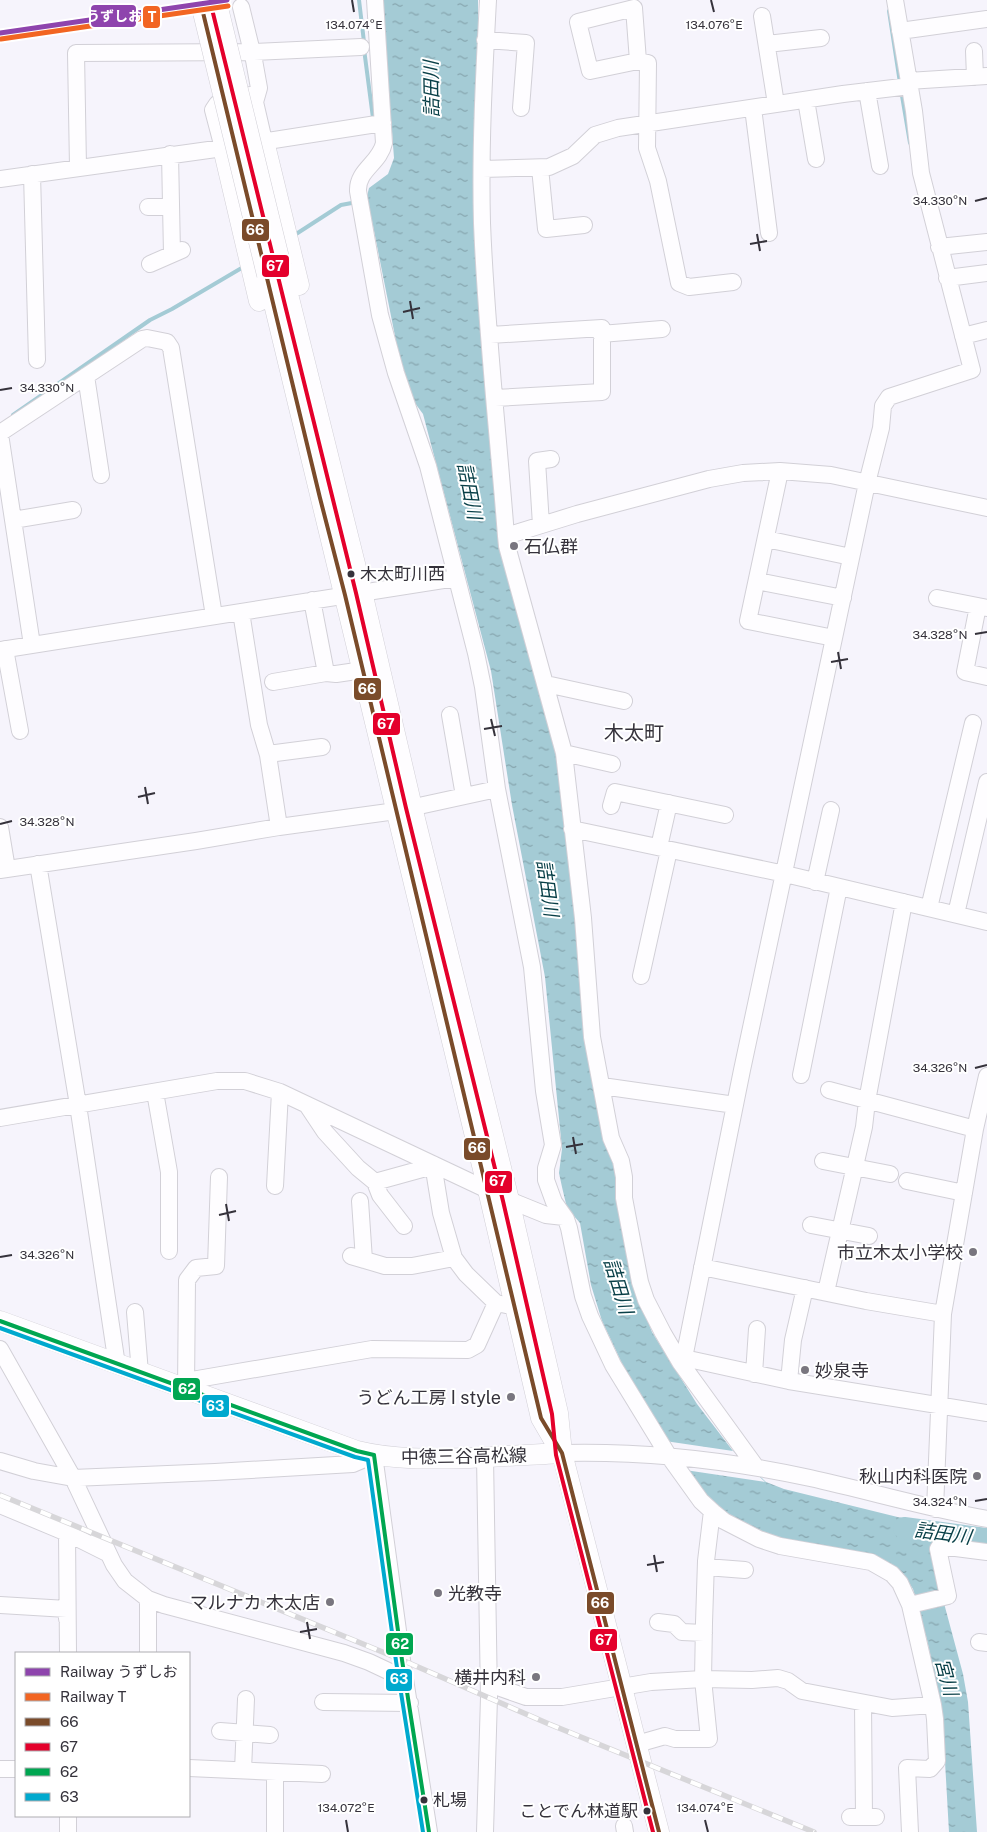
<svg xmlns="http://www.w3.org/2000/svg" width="987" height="1832" font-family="'Public Sans','Noto Sans JP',sans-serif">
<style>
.water{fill:url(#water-ripples)}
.pier{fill:#f6f4fc}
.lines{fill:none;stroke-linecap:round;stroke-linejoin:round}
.stream{stroke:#a4cbd5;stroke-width:4}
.river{stroke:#a4cbd5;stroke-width:22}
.minor-casing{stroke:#d2d0d7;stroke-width:18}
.major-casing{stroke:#d2d0d7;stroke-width:21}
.minor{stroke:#fefdff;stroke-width:16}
.major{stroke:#fefdff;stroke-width:20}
.rail-casing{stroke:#d7d6d9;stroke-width:5.5}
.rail{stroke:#fff;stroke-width:4;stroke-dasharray:11;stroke-linecap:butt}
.major-bridge-casing{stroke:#d2d0d7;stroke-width:21;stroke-linecap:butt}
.major-bridge{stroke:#fefdff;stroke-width:20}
.bus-1-casing{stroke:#fff;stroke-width:8}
.bus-2-casing{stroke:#fff;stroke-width:8}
.bus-3-casing{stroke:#fff;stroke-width:8}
.bus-4-casing{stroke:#fff;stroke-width:8}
.bus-1{stroke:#7a4b2a;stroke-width:4}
.bus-2{stroke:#e4002b;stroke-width:4}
.bus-3{stroke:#00a651;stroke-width:4}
.bus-4{stroke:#00a9ce;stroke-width:4}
.rail-1-casing{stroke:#fff;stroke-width:9}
.rail-2-casing{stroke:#fff;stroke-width:9}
.rail-1{stroke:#8e44ad;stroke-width:5}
.rail-2{stroke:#f26522;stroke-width:5}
.ticks{fill:none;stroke:#35323b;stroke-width:2}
.poi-dot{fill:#79767f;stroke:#fff;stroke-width:2}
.bus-dot{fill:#35323b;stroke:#fff;stroke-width:2}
.labels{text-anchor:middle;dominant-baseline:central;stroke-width:4;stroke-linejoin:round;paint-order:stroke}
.bus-label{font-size:17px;fill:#35323b;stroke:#fff;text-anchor:start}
.poi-label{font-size:18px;fill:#35323b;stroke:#fff;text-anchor:end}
.street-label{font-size:18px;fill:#35323b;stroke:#fff}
.water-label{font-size:19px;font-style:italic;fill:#083f47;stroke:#fff}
.quarter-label{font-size:20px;fill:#35323b;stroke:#fff}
.ticks-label{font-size:12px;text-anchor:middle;fill:#35323b;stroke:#fff;stroke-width:4;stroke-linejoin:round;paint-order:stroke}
.line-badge{stroke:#fff;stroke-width:2}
.badge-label{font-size:14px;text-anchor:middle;font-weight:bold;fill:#fff}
</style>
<defs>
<pattern id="water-ripples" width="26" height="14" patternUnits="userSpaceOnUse" patternTransform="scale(1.25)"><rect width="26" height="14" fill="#a4cbd5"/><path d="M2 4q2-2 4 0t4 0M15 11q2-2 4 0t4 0" fill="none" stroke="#86a5ae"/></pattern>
</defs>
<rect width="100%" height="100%" fill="#f6f4fc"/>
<path class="water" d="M382,0H478L479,226L503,545L560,754L617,1173L637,1293L652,1332L697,1404L733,1451L766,1482L784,1489L934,1526L932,1547L934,1566L963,1674L968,1702L977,1832H949L942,1709L927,1640L913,1589L905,1577L798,1545L748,1527L711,1504L687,1473L626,1372L602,1321L591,1285L580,1223L567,1208L562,1187L559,1173L562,1149L545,977L512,805L491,671L423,414L406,391L367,196L369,188L388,174L394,158Z"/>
<path class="pier" d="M665,1441L733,1451L765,1482L685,1470Z"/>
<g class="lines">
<path class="stream" d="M359,0L364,42
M889,11L900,83
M364,49L373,118
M901,90L910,143
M293,236L341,205L357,202
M13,415L150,320L172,309L245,266"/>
<path class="river" d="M904,1528L987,1539"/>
<defs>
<path id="minor" d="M375,0L384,143C380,163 357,170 358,191L380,315L396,373L428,466L476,653L483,687L497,789L532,967L544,1091L553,1145L546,1168V1180L554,1202L566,1219L569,1228L583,1296L590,1316L613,1365L668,1455L701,1501L713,1512L724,1521L759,1539L780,1546L871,1562L892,1574L900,1583L910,1605L933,1705L935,1719L937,1761L930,1769L907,1768L910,1832
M488,0C484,74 480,149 482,223C486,327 498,432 506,536L507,546L564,753L583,918L592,1037L611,1138L621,1161L624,1177V1198L640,1282L646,1300L663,1333L680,1362L756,1467
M241,7L254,60L259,88L255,102
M762,16L776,104
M900,31L987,19
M485,40L526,43L521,108
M767,44L821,38
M974,51L975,77
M638,61L590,71L578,22L634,8L638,61L648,63L647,148L658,181L679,283L689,287L733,282
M908,81L987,76
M867,91L880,166
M806,100L816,159
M753,108L769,233
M223,148L213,110L217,104L250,95L255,102L264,141
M170,154L172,254
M78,167L76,53L252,52L361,47
M540,168L546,229L584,225
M482,169L549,167L573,156L595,135L618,128L843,94L910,86
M32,174L37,360
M0,179L223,148L383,123
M148,207H171
M939,247L987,242
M150,264L182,250
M947,278L987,273
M601,334L662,329
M490,335L602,328V392L495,398
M963,336L987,330
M86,376L101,475
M0,433L142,339L147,338L167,342L171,348L214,616
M0,434L32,645
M780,471L748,621L834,638
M13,520L73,510
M541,525L537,461L551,459
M506,536L577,514L709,479L743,473L780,471L831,475L987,508
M766,539L851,557
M757,581L843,598
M937,598L987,608
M312,600L326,673
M978,606L965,672L987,677
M241,612L259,725L268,755L279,827
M5,649L20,731
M0,650L456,578
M273,682L326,673L336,674L363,670
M546,684L624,701
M450,715L464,796
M564,753L612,764
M268,754L322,747
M611,806L615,792L725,815
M0,827L7,869
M572,829L785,874L987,922
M659,847L669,803
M38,864L78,1105L117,1365
M0,870L196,841L279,827L396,811L497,789
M815,882L831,810
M929,908L973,723
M956,914L987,782
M641,976L669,850
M801,1075L839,887
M602,1086L735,1105
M829,1090L975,1129
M155,1092L169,1172V1251
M307,1105L325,1132L358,1168L375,1182L380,1195L404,1226
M0,1118L217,1081H245L280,1092L509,1200L546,1215L564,1217
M823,1161L890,1174
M433,1164L441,1213L454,1258L466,1274L496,1303L506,1305
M907,1181L964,1193
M375,1182L433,1166
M275,1186L280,1092
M360,1201L364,1260
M811,1225L869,1236
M351,1256L385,1266H412L454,1258
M702,1267L866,1301L943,1314
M826,1292L864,1127L867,1101L904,902
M135,1312L140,1373
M0,1349L73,1478L114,1565L125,1581L148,1599L164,1605L344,1653L369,1662L405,1679
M684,1358L789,1381L793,1340L805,1288
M680,1362L684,1358L742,1070L867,483L881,428L883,406L889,397L972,370L921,173L914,111L895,0
M754,1374L757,1329
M186,1381L372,1349L468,1350L477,1345L496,1303
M789,1381L987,1413
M186,1389L187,1280L196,1268L216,1266L219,1177
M562,1453C646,1451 727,1460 810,1478C869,1491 926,1508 987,1519
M485,1457L489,1697L485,1832
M0,1461L34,1471L73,1478L215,1472L353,1464L374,1455L402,1660L429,1832
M0,1505L67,1533L107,1553
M935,1509L943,1314L975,1129L987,1076
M67,1533L68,1653
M706,1567L745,1570
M148,1599V1653
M0,1605L67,1609V1619
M910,1605L948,1596L938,1549L940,1546L987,1552
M658,1622L674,1624L682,1632L704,1633
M979,1642L987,1643
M489,1684L526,1697H562L651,1682L703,1679L752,1680L778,1678L788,1681L802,1691L892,1708L933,1705
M323,1702L410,1703
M863,1703L864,1817
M220,1731L270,1735
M637,1744L665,1736L675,1739H709L703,1679L704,1623L706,1561L712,1511
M189,1768L322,1774
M0,1769H16
M243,1770L246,1699
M68,1816V1832
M850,1817H876
M624,1826L625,1832
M275,1832V1773"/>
<path id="major" d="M264,141L299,285
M223,148L259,301
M281,266L362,592L412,807L509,1200L558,1413L562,1453L659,1832
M267,275L488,1190L541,1418L559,1449
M0,1321L357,1451C394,1460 431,1459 469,1458C500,1456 531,1455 562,1453"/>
</defs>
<use href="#minor" class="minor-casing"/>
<use href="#major" class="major-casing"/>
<use href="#minor" class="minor"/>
<use href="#major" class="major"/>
<defs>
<path id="rail" d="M0,1495L402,1660L549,1724L814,1832"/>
</defs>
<use href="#rail" class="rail-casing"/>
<use href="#rail" class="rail"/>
<defs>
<path id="major-bridge" d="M200,0L267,275
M216,0L281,266"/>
</defs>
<use href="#major-bridge" class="major-bridge-casing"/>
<use href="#major-bridge" class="major-bridge"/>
<defs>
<path id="bus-1" d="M200,0L320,498L345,595L541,1418L562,1453L659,1832"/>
<path id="bus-2" d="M210,1L356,593L406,808L503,1201L552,1414L556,1455L653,1832"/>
<path id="bus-3" d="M0,1321L357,1451L374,1455
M374,1455L402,1660L429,1832"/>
<path id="bus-4" d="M0,1328L355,1457L368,1460L396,1661L423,1832"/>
</defs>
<use href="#bus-1" class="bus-1-casing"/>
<use href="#bus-2" class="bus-2-casing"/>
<use href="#bus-3" class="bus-3-casing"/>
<use href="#bus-4" class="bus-4-casing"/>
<use href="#bus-1" class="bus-1"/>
<use href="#bus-2" class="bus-2"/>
<use href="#bus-3" class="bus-3"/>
<use href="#bus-4" class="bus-4"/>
<defs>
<path id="rail-1" d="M0,33L227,0"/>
<path id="rail-2" d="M1,39L228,6"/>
</defs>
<use href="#rail-1" class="rail-1-casing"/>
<use href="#rail-2" class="rail-2-casing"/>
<use href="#rail-1" class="rail-1"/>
<use href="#rail-2" class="rail-2"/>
</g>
<path class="ticks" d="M352,0L354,12M711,0L714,12M975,201L987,198M757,234L760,251M750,244L767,241M410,301L413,319M403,312L420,308M0,390L12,388M975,634L987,632M838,652L841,669M831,662L848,659M491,719L495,736M484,729L502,726M145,787L148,804M138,797L155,793M0,824L12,821M975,1068L987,1065M573,1137L576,1154M566,1147L583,1144M226,1204L229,1221M219,1215L236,1211M0,1257L12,1255M975,1501L987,1499M654,1555L657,1572M647,1565L664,1562M307,1622L310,1639M300,1632L317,1629M346,1820L348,1832M705,1820L708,1832"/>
<g class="poi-dot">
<circle cx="514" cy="546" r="5"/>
<circle cx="973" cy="1252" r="5"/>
<circle cx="805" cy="1370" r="5"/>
<circle cx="511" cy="1397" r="5"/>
<circle cx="977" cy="1476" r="5"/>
<circle cx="438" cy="1593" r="5"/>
<circle cx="330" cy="1602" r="5"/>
<circle cx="536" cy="1677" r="5"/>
</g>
<g class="bus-dot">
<circle cx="351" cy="574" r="4.5"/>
<circle cx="424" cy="1800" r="4.5"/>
<circle cx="647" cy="1811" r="4.5"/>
</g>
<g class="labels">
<g class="bus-label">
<text x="360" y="574">木太町川西</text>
<text x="433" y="1800">札場</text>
<text x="638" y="1811" text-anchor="end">ことでん林道駅</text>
</g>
<g class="poi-label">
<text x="524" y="546" text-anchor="start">石仏群</text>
<text x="963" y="1252">市立木太小学校</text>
<text x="815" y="1370" text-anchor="start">妙泉寺</text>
<text x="501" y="1397">うどん工房 I style</text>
<text x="967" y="1476">秋山内科医院</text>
<text x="448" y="1593" text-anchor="start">光教寺</text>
<text x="320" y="1602">マルナカ 木太店</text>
<text x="526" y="1677">横井内科</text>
</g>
<g class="street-label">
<text transform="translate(464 1456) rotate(-1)">中徳三谷高松線</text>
</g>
<g class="water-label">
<text transform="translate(431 89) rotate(-91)">詰田川</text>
<text transform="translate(470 491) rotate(79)">詰田川</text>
<text transform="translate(548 888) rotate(82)">詰田川</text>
<text transform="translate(619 1286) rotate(73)">詰田川</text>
<text transform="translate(943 1533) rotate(8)">詰田川</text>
<text transform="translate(947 1677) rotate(75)">宮川</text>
</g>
<g class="quarter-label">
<text x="634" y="733">木太町</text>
</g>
</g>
<g class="ticks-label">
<text x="354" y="29">134.074°E</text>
<text x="714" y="29">134.076°E</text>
<text x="940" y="205">34.330°N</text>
<text x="47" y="392">34.330°N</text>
<text x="940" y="639">34.328°N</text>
<text x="47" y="826">34.328°N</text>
<text x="940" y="1072">34.326°N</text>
<text x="47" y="1259">34.326°N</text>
<text x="940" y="1506">34.324°N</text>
<text x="346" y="1812">134.072°E</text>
<text x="705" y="1812">134.074°E</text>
</g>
<g class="line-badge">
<rect x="90" y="4" width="47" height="24" rx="5" fill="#8e44ad"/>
<rect x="142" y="5" width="19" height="24" rx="5" fill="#f26522"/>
<rect x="241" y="218" width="29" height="24" rx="5" fill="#7a4b2a"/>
<rect x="261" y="254" width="29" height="24" rx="5" fill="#e4002b"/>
<rect x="353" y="677" width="29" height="24" rx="5" fill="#7a4b2a"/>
<rect x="372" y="712" width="29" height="24" rx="5" fill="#e4002b"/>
<rect x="463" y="1137" width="28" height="24" rx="5" fill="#7a4b2a"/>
<rect x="484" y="1170" width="29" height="24" rx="5" fill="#e4002b"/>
<rect x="172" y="1377" width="29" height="24" rx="5" fill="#00a651"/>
<rect x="201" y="1394" width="29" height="24" rx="5" fill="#00a9ce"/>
<rect x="586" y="1591" width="29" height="24" rx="5" fill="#7a4b2a"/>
<rect x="589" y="1628" width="29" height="24" rx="5" fill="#e4002b"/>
<rect x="385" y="1632" width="29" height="24" rx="5" fill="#00a651"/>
<rect x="385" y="1668" width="28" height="24" rx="5" fill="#00a9ce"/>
</g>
<g class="badge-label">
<text x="114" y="21">うずしお</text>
<text x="152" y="22">T</text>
<text x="255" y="235">66</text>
<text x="275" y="271">67</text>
<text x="367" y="694">66</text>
<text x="386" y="729">67</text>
<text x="477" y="1153">66</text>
<text x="498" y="1186">67</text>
<text x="187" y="1394">62</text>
<text x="215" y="1411">63</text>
<text x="600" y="1608">66</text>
<text x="604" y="1645">67</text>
<text x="400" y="1649">62</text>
<text x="399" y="1684">63</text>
</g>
<rect x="15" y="1652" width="175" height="165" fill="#ffffff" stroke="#aeadb1"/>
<rect x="25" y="1668" width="25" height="8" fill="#8e44ad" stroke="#aeadb1"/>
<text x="60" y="1677" font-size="15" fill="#35323b">Railway うずしお</text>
<rect x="25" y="1693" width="25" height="8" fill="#f26522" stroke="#aeadb1"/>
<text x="60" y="1702" font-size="15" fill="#35323b">Railway T</text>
<rect x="25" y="1718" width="25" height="8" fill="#7a4b2a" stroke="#aeadb1"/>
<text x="60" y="1727" font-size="15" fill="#35323b">66</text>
<rect x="25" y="1743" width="25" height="8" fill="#e4002b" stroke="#aeadb1"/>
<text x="60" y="1752" font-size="15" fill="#35323b">67</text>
<rect x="25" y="1768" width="25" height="8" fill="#00a651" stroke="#aeadb1"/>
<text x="60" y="1777" font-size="15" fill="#35323b">62</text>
<rect x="25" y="1793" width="25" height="8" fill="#00a9ce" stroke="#aeadb1"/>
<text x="60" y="1802" font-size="15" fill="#35323b">63</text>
</svg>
